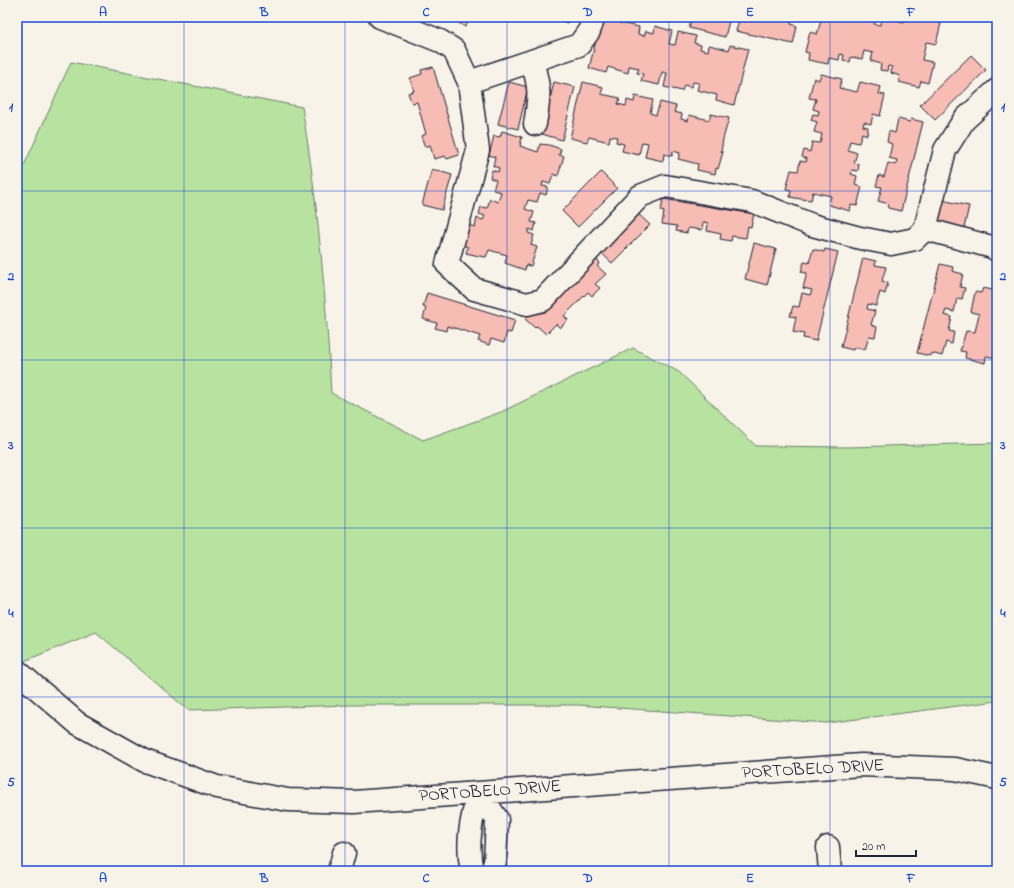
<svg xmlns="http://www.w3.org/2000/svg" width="1014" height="888" font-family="'Indie Flower',sans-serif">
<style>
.green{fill:#b7e29f;stroke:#6c826d}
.building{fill:#f7bcb3;stroke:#22223b}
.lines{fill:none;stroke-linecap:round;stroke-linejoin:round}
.minor-casing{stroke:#22223b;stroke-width:25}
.minor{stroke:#f7f3e8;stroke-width:22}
.grid{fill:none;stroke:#1d4ed8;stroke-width:1;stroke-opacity:0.55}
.labels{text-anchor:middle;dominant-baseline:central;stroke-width:3;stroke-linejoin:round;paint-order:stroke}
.street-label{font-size:18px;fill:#22223b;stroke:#f7f3e8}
.neatline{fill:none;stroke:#1d4ed8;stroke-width:1.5}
.grid-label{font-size:13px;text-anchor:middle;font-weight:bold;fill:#1d4ed8}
</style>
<rect width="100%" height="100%" fill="#f7f3e8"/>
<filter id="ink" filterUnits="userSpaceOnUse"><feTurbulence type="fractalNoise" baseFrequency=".025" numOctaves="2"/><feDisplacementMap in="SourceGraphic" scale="8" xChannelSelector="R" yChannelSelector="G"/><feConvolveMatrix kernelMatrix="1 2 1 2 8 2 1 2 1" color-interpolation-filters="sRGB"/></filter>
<g filter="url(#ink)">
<path class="green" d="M71,62L302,107C318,202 326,298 331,393L423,440L501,412L633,348L679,372L756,446L848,447L997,443V701L826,723L578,705H351L188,710L96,632L17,664V181Z"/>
<path class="building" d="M450,17H472L465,27Z
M554,17H570L567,23Z
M602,17H620L619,23L639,27L638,34L644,36L646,31L654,33L655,26L672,31L669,44L675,45L678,32L696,36L694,43L701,45L700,49L708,51L709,45L729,50L730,45L748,49L734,105L716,100L717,95L697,90L699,83L693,82L691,87L684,85L682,91L664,87L667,73L662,72L659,85L641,81L643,74L637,73L639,68L629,66L628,73L608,67L606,73L589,68Z
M644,17H666L664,22Z
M692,17H730L725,37L689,28Z
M740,17H793L791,24L797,26L793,44L736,31Z
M822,17H876L874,24L880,25L882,17L893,19V17H900L899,21L904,22L905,17H936L935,22L941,23L936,44L926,42L922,60L933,62L928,83L921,81L919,87L899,82L900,76L891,73L892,67L888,66L887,71L880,70L881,64L871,61L873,53L864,51L862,59L851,57L850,62L843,60L844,55L840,54L839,60L829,58L828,64L808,60L809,53L805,52L810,32L817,34Z
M971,55L986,70L935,120L920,105Z
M433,67L459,155L447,159L445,156L434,159L430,145L425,147L421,136L426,134L417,102L412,103L408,93L414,91L410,78L422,74L421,70Z
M821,74L842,79L839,88L857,92L860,82L881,87L879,94L885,95L880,116L873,114L871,124L864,122L863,126L868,127L867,135L862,133L859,143L850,141L848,150L857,153L854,163L859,164L858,171L852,170L851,174L857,176L855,185L862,187L857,206L851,205L850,211L829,205L831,196L813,192L811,200L801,199L790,197L791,190L786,189L791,170L798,171L800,161L806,162L807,159L802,157L804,150L810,152L812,142L820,143L822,134L814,132L817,122L811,120L813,114L818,115L819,111L813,109L816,99L809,98L814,78L819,80Z
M509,82L528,87L518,129L498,124Z
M554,82L575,87L562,140L542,134Z
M583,82L603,87L601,94L620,98L618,104L626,106L627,100L634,102L635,96L653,100L650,113L656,115L660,102L676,106L674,112L682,114L681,119L688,121L689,115L709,120L711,114L729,118L723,139L721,152H723L718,169L716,168L715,174L697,170L698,164L678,159L680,153L673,151L672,156L664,154L663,161L645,157L648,143L642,142L639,155L622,151L624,144L616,142L617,137L610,136L609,142L589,137L587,142L570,138Z
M898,119L910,122L911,119L923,122L901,211L888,208L889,204L878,201L882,187L876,186L879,175L884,177L888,163L896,165L897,160L889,158L892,144L887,142L889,131L895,133Z
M502,131L522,137L520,146L538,152L540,144L549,145L561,149L559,155L564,156L558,176L553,174L550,184L543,182L542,186L548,187L546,195L540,193L537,202L528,200L525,209L534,212L531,222L536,223L534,231L529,229L528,233L534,235L531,245L537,247L531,266L526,265L525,270L505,263L507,255L489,250L486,257L479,256L466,253L468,247L462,245L467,225L475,227L477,218L483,220L485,216L479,214L481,207L487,208L490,199L498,202L501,192L493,190L496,180L490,178L492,170L498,172L499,168L493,166L495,157L489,155L494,136L500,137Z
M432,169L452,175L442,210L422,205Z
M601,172L617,188L578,227L562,211Z
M933,198L969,206L964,228L928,220Z
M663,199L754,214L751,227L748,226L746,238L732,236L731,241L720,239L721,234L707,231L708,223L703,222L702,230L688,228L687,233L676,231L677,226L662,224L664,212L661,211Z
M634,210L650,225L612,263L596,248Z
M754,243L776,249L767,285L745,279Z
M813,249L824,252L825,249L838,252L816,341L803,338L804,334L793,332L796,317L790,316L793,306L799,307L802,293L810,295L812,290L803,288L807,273L801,272L804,262L809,263Z
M590,254L600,263L597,266L606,274L595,284L600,288L592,296L588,292L564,316L568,320L560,328L556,324L546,334L537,326L535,328L525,319Z
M863,258L876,261L875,265L886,267L882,281L888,283L885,294L880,292L876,306L868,304L867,309L875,311L871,325L877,327L875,337L869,336L865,350L854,347L853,350L841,347Z
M940,264L953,267L952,271L963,274L960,287L965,288L962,299L957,298L954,312L946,310L944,315L952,317L949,331L954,332L952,344L946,342L942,356L931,353V356L917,353Z
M983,288L997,291V354L996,358L986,356L985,363L965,358L966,352L960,351L966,331L975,332L979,314L971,312L975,292L981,293Z
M427,293L515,320L511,333L507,332L504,343L491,339L489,345L478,341L480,336L458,329L447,326L446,331L435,328L437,323L423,319L426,308L423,307Z"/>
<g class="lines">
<defs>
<path id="minor" d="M380,17L440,41L454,50L469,82L478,150L447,264L474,289L527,304L543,300L640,196L665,186L752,201L812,225L860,238L891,244L915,239L925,229L992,247L997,250
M532,61C540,88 540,95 535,124
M469,82L579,45L589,31L594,17
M925,229L945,150L964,120L997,90
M17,671L77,723L145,761L217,787L288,800L354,802L861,765L955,769L997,778
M479,793L497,819L495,862L492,871
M828,847L830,871
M339,871L344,853
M472,871C466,844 471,819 479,793"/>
</defs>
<use href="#minor" class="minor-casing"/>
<use href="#minor" class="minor"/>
</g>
</g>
<path class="grid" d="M184,17V871M345,17V871M507,17V871M669,17V871M830,17V871M17,191H997M17,360H997M17,528H997M17,697H997"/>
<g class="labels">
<g class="street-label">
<text transform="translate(813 770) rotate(-3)">PORTOBELO DRIVE</text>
<text transform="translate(490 792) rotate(-4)">PORTOBELO DRIVE</text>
</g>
</g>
<rect width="1014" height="888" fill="none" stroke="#f7f3e8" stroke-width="44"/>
<path d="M856 850v6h60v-6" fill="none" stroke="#22223b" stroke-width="2"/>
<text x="862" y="850" font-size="12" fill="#22223b" stroke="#f7f3e8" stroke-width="3" paint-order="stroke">20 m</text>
<rect x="22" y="22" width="970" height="844" class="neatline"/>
<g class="grid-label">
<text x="103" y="16">A</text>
<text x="264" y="16">B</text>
<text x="426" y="16">C</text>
<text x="588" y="16">D</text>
<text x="750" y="16">E</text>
<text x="911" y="16">F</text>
<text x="11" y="111">1</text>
<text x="1003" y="111">1</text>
<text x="11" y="280">2</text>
<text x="1003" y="280">2</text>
<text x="11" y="449">3</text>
<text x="1003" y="449">3</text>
<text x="11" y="617">4</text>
<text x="1003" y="617">4</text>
<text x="11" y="786">5</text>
<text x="1003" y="786">5</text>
<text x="103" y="882">A</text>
<text x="264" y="882">B</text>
<text x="426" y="882">C</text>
<text x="588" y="882">D</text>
<text x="750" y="882">E</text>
<text x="911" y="882">F</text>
</g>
</svg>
